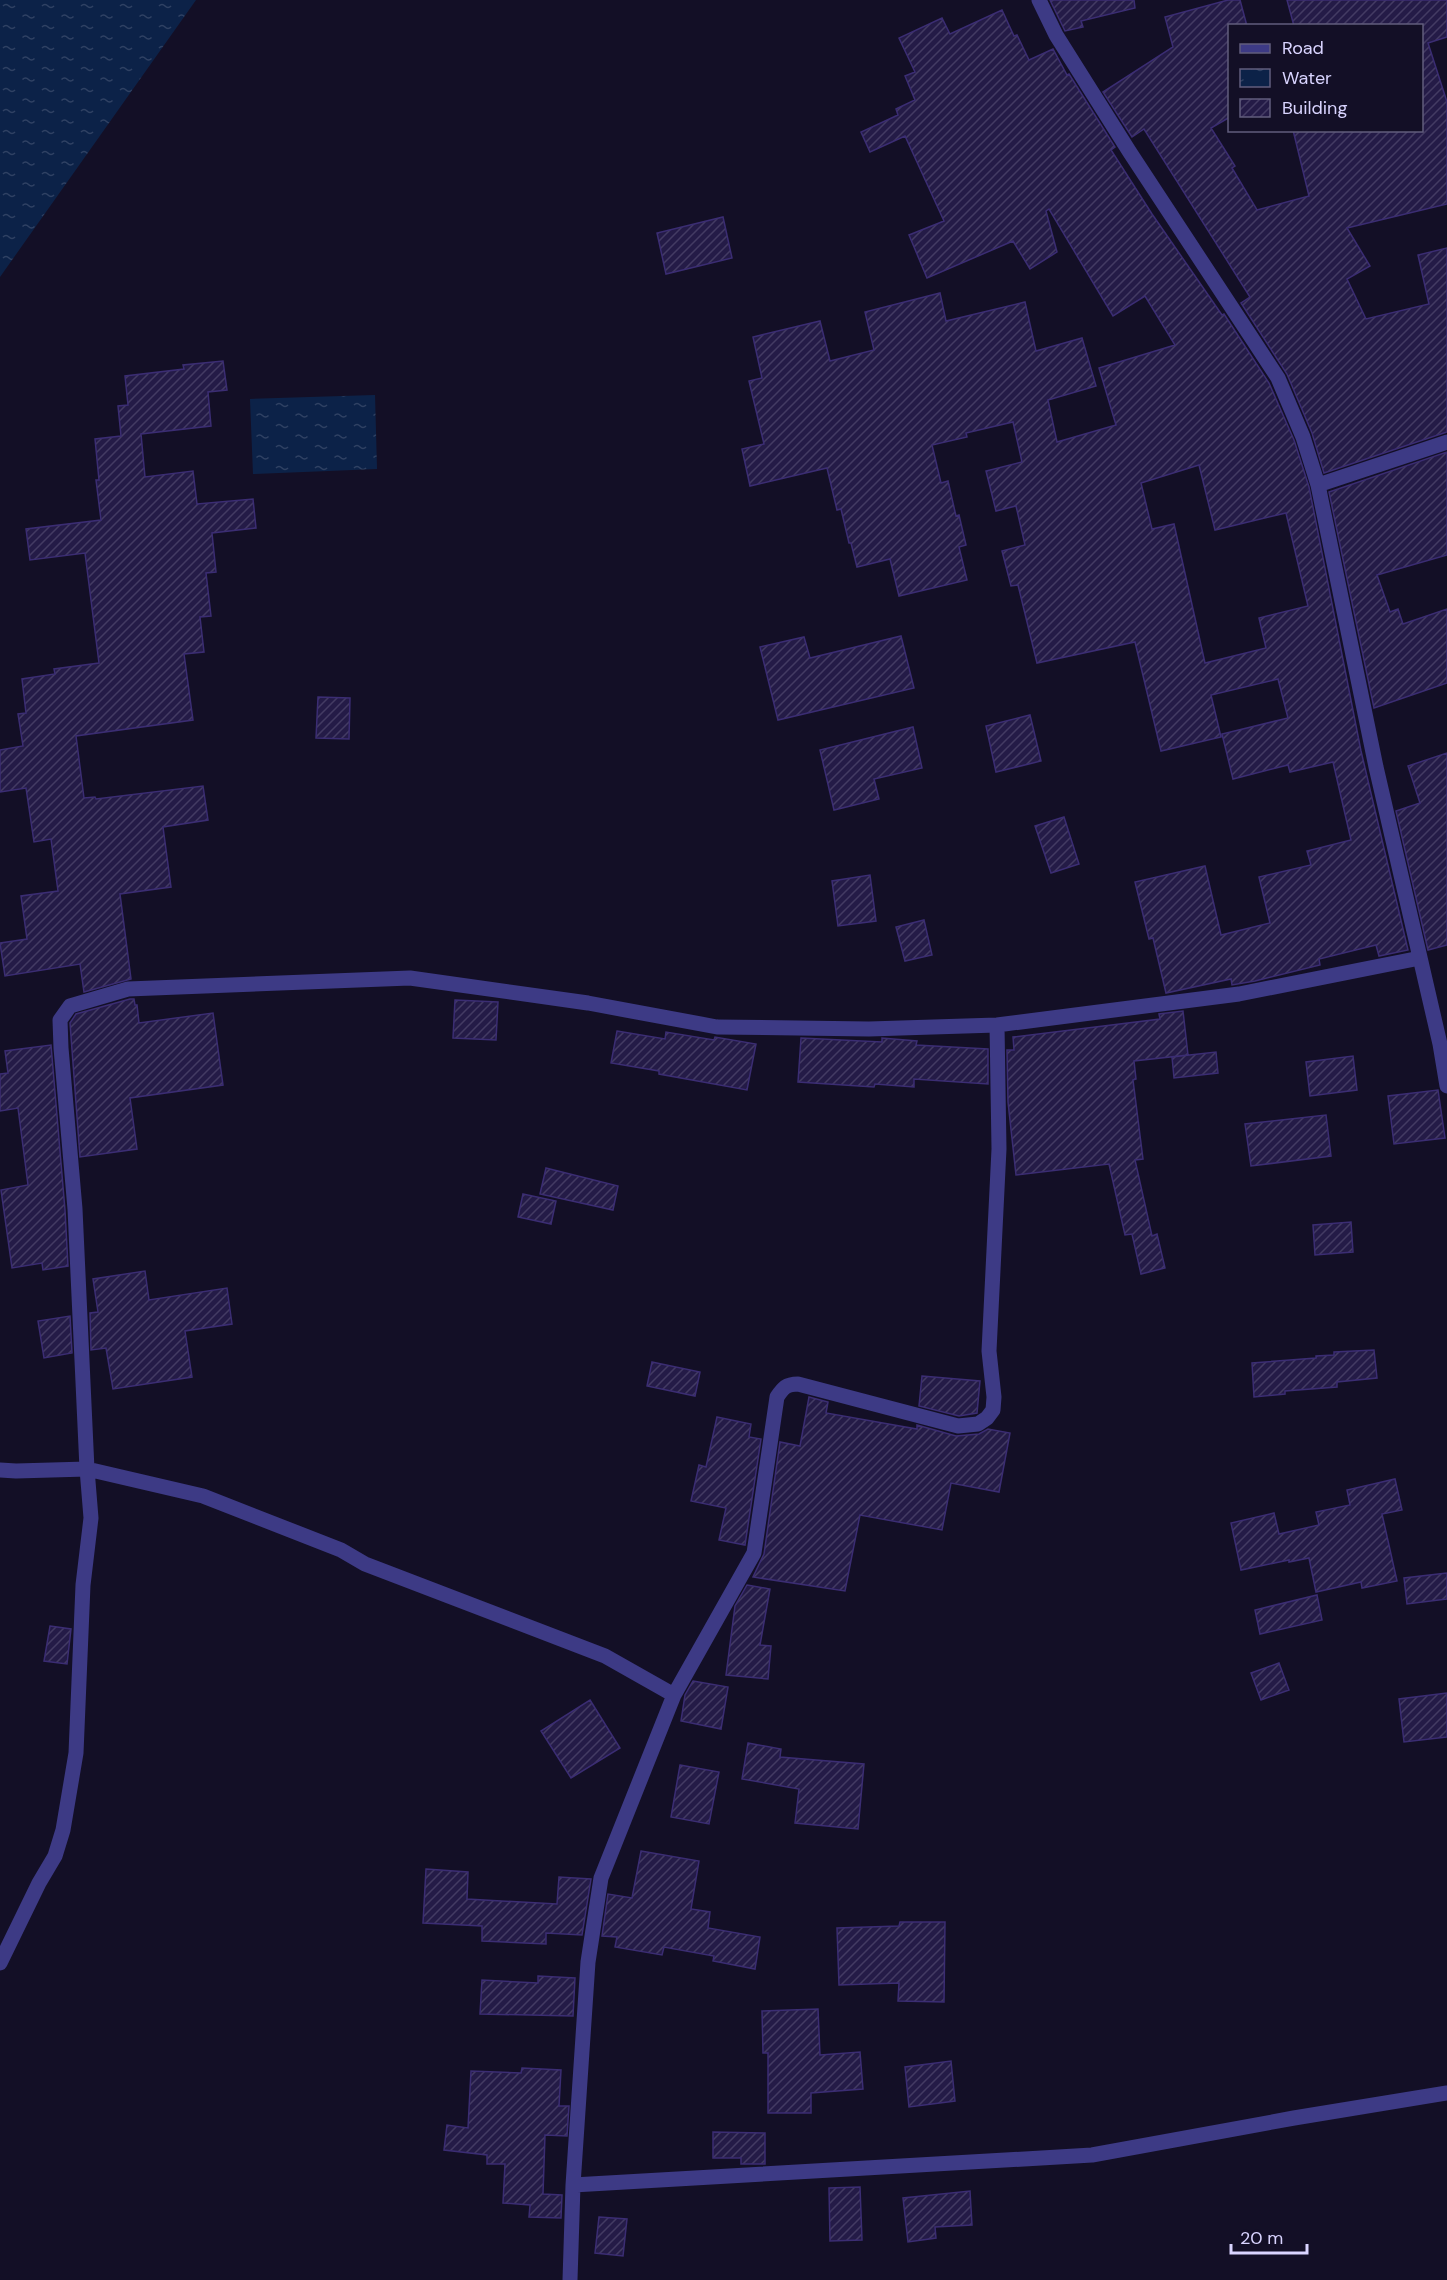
<svg xmlns="http://www.w3.org/2000/svg" width="1447" height="2280" font-family="'DM Sans',sans-serif">
<style>
.water{fill:url(#water-ripples)}
.building{fill:url(#building-hatch);stroke:#3b2d73;stroke-width:1.5;fill-rule:evenodd}
.lines{fill:none;stroke-linecap:round;stroke-linejoin:round}
.minor{stroke:#3d3a85;stroke-width:15}
</style>
<defs>
<pattern id="water-ripples" width="26" height="14" patternUnits="userSpaceOnUse" patternTransform="scale(1.5)"><rect width="26" height="14" fill="#0c2248"/><path d="M2 4q2-2 4 0t4 0M15 11q2-2 4 0t4 0" fill="none" stroke="#2f4163"/></pattern>
<pattern id="building-hatch" width="6" height="6" patternUnits="userSpaceOnUse" patternTransform="scale(1.5)"><rect width="6" height="6" fill="#241b47"/><path d="M-1 1l2-2M0 6l6-6M5 7l2-2" fill="none" stroke="#433b63"/></pattern>
</defs>
<rect width="100%" height="100%" fill="#130f26"/>
<path class="water" d="M0,0H196L0,277Z
M375,395L377,469L253,474L250,399Z"/>
<path class="building" d="M1050,0H1134L1135,8L1081,21L1083,27L1065,31Z
M1228,0H1240L1247,26H1230V117L1211,128L1235,166L1232,168L1257,210L1309,196L1293,130H1422V26H1294L1287,0H1447V37L1428,43L1447,102V204L1347,228L1370,266L1347,279L1366,319L1429,304L1418,255L1447,248V432L1324,473L1312,433L1287,374L1241,303L1250,297L1144,129L1132,137L1103,92L1173,47L1165,17Z
M1002,10L1014,36L1017,35L1029,60L1053,49L1067,75L1069,74L1115,147L1111,150L1152,214L1222,315L1224,314L1269,383L1294,440L1309,487L1361,751L1408,950L1379,956L1376,945L1319,959L1320,965L1255,981L1232,985L1231,979L1166,993L1153,938L1149,939L1135,882L1205,866L1221,935L1270,923L1259,877L1311,865L1307,851L1351,840L1333,762L1290,772L1288,765L1233,779L1222,734L1288,718L1278,679L1211,695L1221,737L1161,751L1135,642L1037,663L1018,585L1011,586L1002,551L1025,545L1016,506L996,511L986,471L1022,462L1013,422L966,433L967,437L932,445L941,483L948,481L956,516L959,515L966,545L959,547L967,580L899,596L890,559L857,567L851,543H849L841,509L837,510L827,468L750,486L742,449L764,444L749,381L762,378L753,337L820,321L830,361L874,350L865,312L940,293L946,321L1025,302L1036,351L1082,338L1096,386L1048,400L1057,442L1116,425L1099,368L1175,345L1145,296L1113,316L1049,209L1046,211L1057,252L1030,269L1013,241L927,278L909,235L944,221L905,136L870,152L861,132L898,115L896,109L915,100L905,76L915,72L899,38L942,18L950,34ZM1199,465L1215,530L1286,513L1308,606L1259,618L1266,648L1205,663L1174,524L1152,529L1141,483Z
M723,217L732,258L666,274L657,233Z
M223,361L227,390L208,392L211,426L141,434L145,477L193,471L197,504L253,499L256,528L212,533L216,572L206,573L211,616L200,617L204,652L184,654L193,720L76,736L84,798L95,797L96,799L203,786L208,820L163,827L171,887L120,894L131,979L84,992L80,964L5,976L0,943L27,939L21,896L58,891L51,839L34,842L26,788L0,792V750L23,746L18,714L26,713L22,679L55,674L54,669L99,663L85,553L30,560L26,529L101,520L96,480H99L95,439L121,436L118,406L128,405L125,376L184,369L183,365Z
M1447,452V555L1377,575L1390,612L1398,609L1403,624L1447,609V683L1374,708L1329,492Z
M901,636L914,688L778,720L760,647L804,637L810,658Z
M318,697L350,698L349,739L316,738Z
M1030,715L1041,761L996,772L986,726Z
M913,727L922,768L874,779L879,799L834,810L820,750Z
M1447,753V945L1428,950L1396,811L1420,803L1408,766Z
M1064,817L1079,864L1051,873L1035,826Z
M870,875L876,921L838,926L832,881Z
M924,920L932,955L905,961L896,927Z
M130,999H134L135,1005H137L139,1023L213,1013L223,1085L130,1098L137,1149L80,1157L70,1023L76,1014Z
M455,1000L498,1002L496,1040L453,1038Z
M1183,1011L1188,1055L1134,1061L1136,1079L1133,1080L1143,1159L1135,1160L1152,1236L1157,1234L1165,1268L1141,1274L1132,1234L1125,1235L1109,1164L1016,1175L1008,1102L1007,1050H1014L1013,1037L1160,1019L1159,1014Z
M617,1031L665,1039L666,1032L714,1040L715,1037L756,1044L747,1090L659,1074V1071L611,1063Z
M801,1038L882,1042V1038L917,1041L916,1045L988,1049V1084L914,1079V1087L875,1084L874,1087L798,1082Z
M51,1045L65,1210L68,1266L43,1270L42,1263L12,1268L1,1190L28,1185L18,1108L0,1111V1074L8,1073L5,1051Z
M1216,1052L1218,1073L1174,1078L1172,1057Z
M1353,1056L1357,1090L1310,1096L1306,1062Z
M1438,1090L1445,1138L1394,1144L1388,1096Z
M1326,1115L1331,1156L1251,1166L1245,1124Z
M546,1168L618,1186L613,1210L540,1194Z
M523,1194L556,1201L551,1224L518,1217Z
M1351,1222L1353,1252L1315,1255L1313,1225Z
M145,1271L149,1300L227,1288L232,1324L185,1331L192,1377L113,1389L106,1348L91,1350L90,1313L98,1312L93,1279Z
M70,1316L72,1353L44,1358L38,1321Z
M1374,1350L1377,1378L1337,1382V1387L1285,1391V1394L1254,1397L1252,1363L1316,1358V1356L1334,1355V1352Z
M652,1362L700,1372L695,1396L647,1386Z
M922,1376L980,1381L977,1413L959,1416L919,1406Z
M809,1397L828,1402L826,1413L917,1429V1425L956,1436L979,1434L988,1429L1010,1433L999,1492L951,1483L942,1530L860,1515L845,1591L753,1577L764,1554L780,1442L800,1446Z
M717,1417L751,1424L749,1437L761,1439L745,1545L719,1540L726,1508L691,1501L699,1465L706,1467Z
M1395,1479L1402,1510L1382,1514L1397,1581L1362,1588L1361,1582L1316,1592L1309,1558L1289,1562V1560L1241,1570L1231,1523L1274,1513L1279,1534L1319,1525L1316,1512L1350,1505L1347,1490Z
M1447,1573V1599L1407,1604L1404,1578Z
M747,1585L770,1589L760,1645L771,1646L768,1679L726,1675L735,1606Z
M1317,1595L1322,1620L1260,1634L1255,1610Z
M50,1626L71,1629L67,1664L44,1661Z
M1279,1663L1289,1690L1261,1700L1251,1673Z
M693,1681L728,1687L721,1729L681,1721L685,1695Z
M1447,1693V1737L1404,1742L1399,1699Z
M590,1700L620,1748L571,1778L541,1731Z
M748,1743L781,1749L780,1757L864,1764L858,1829L795,1823L799,1789L742,1779Z
M680,1765L719,1772L709,1824L671,1817Z
M641,1851L699,1861L691,1909L710,1912L708,1928L760,1937L755,1969L713,1961L714,1956L664,1947L662,1955L615,1947L617,1937L602,1936L608,1894L632,1898Z
M426,1869L468,1872L467,1899L557,1904L559,1877L591,1879L582,1935L546,1933V1944L482,1941V1926L423,1923Z
M900,1922H945L944,2002L898,2001L899,1983L839,1985L837,1928L899,1926Z
M538,1976L575,1978L573,2016L480,2014L482,1980L538,1983Z
M818,2009L820,2055L860,2052L863,2089L811,2093V2113H768V2053H763L762,2011Z
M951,2061L955,2101L909,2107L905,2067Z
M522,2068L561,2070L559,2106H569L567,2136L545,2135L543,2194L562,2195L561,2218L529,2217L530,2205L503,2203L505,2164H487V2155L444,2150L447,2125L468,2128L471,2071L521,2073Z
M713,2132L765,2133V2164H741V2158H713Z
M860,2187L862,2240L830,2241L829,2188Z
M970,2191L972,2225L935,2227L936,2238L908,2242L903,2198Z
M599,2217L627,2219L623,2256L595,2253Z"/>
<g class="lines">
<path class="minor" d="M1039,0L1056,35L1129,151L1278,378L1303,437L1318,485L1376,767L1440,1044L1447,1086
M1318,485L1447,442
M0,1470L16,1471L87,1469L203,1496L341,1550L365,1564L605,1656L674,1695
M0,1963L39,1883L55,1856L63,1830L76,1753L83,1585L91,1518L87,1469L75,1209L61,1048L60,1020L70,1006L128,989L410,978L588,1003L717,1027L869,1029L997,1025L1239,994L1420,958
M573,2185L1092,2155L1294,2118L1447,2093
M570,2280L573,2185L588,1962L601,1878L674,1695L754,1553L777,1397C783,1388 786,1384 798,1384L958,1426L978,1424L987,1418L993,1410L994,1397L989,1351L999,1149L997,1025"/>
</g>
<rect x="1228" y="24" width="195" height="108" fill="#130f26" stroke="#625e7d" stroke-width="1.5"/>
<rect x="1240" y="44" width="30" height="9" fill="#3d3a85" stroke="#625e7d" stroke-width="1.5"/>
<text x="1282" y="54" font-size="18" fill="#d9d4ff">Road</text>
<rect x="1240" y="69" width="30" height="18" fill="url(#water-ripples)" stroke="#625e7d" stroke-width="1.5"/>
<text x="1282" y="84" font-size="18" fill="#d9d4ff">Water</text>
<rect x="1240" y="99" width="30" height="18" fill="url(#building-hatch)" stroke="#625e7d" stroke-width="1.5"/>
<text x="1282" y="114" font-size="18" fill="#d9d4ff">Building</text>
<path d="M1231 2244v9h76v-9" fill="none" stroke="#d9d4ff" stroke-width="3"/>
<text x="1240" y="2244" font-size="18" fill="#d9d4ff" stroke="#130f26" stroke-width="4.5" paint-order="stroke">20 m</text>
</svg>
